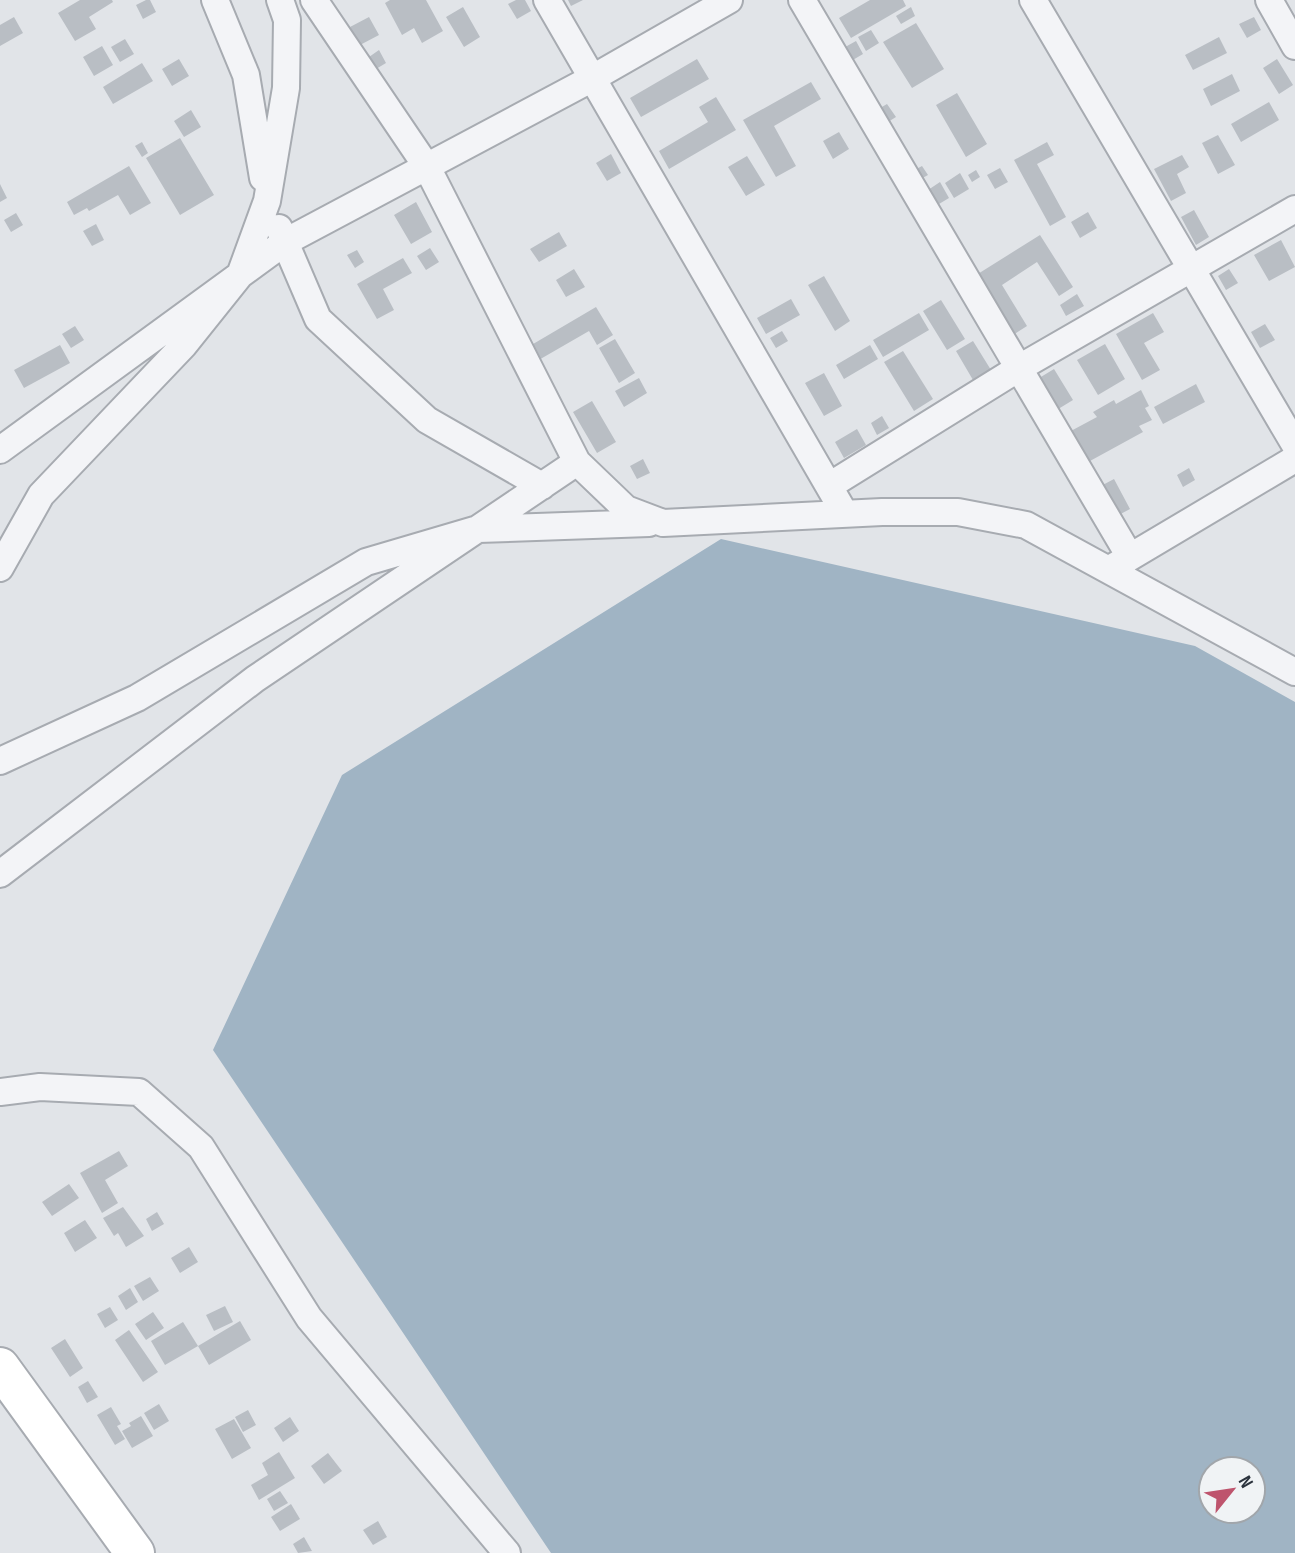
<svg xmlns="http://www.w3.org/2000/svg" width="1295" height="1553" font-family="'Sofia Sans Condensed',sans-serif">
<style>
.water{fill:#a0b4c4;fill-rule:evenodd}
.building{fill:#b9bec4}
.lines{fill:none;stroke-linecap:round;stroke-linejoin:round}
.street-casing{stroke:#a7abb1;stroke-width:30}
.secondary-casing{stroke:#a7abb1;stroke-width:42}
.street{stroke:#f3f4f7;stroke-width:26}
.secondary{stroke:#fff;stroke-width:38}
</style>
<rect width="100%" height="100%" fill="#e1e4e8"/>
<path class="water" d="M721,539L1195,646L1295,702V1553H551L213,1050L342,775ZM1211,1469H1253V1511H1211Z"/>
<path class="building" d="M80,0H112L113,2L89,17L96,29L75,41L58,13Z
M146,0H150L156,12L143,19L136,5Z
M390,0H426L443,31L422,43L414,28L402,35L385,3Z
M516,0H525L531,11L517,19L508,4Z
M568,0H583L571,6Z
M870,0H903L906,6L851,38L839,18Z
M463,7L480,37L464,47L446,17Z
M911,7L915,16L901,24L896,16Z
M14,17L23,33L0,46V25Z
M369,17L379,35L360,45L350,27Z
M1254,17L1261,30L1247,38L1239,24Z
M916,23L944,69L912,88L883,42Z
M871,30L879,43L866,51L858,37Z
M1219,37L1227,53L1193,70L1185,55Z
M125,39L134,54L120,62L111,47Z
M856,41L863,54L846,64L838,51Z
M102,46L113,65L94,76L83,57Z
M379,50L386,63L376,69L369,57Z
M179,59L189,76L172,86L162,69Z
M697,59L709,79L641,117L630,98Z
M1277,59L1293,85L1279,94L1263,68Z
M142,63L153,81L113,104L103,87Z
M1232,74L1240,91L1211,106L1203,89Z
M811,82L821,99L774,126L796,166L776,177L743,120Z
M957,93L987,144L966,157L936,105Z
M716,97L736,130L669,169L659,151L708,122L699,107Z
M1269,102L1279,120L1241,142L1231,124Z
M887,104L896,117L883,125L875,111Z
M191,110L201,127L184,137L174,121Z
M839,132L849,149L833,159L823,141Z
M1218,135L1235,165L1218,174L1202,143Z
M180,138L214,195L180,215L146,158Z
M142,142L148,153L142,157L135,146Z
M1047,142L1054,155L1037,164L1066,217L1050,226L1014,160Z
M611,154L621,173L607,181L596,163Z
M1182,155L1189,167L1177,174L1186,193L1171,201L1154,169Z
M747,156L765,185L746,196L728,167Z
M129,166L151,203L130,215L118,195L89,211L87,208L74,215L67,202Z
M922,166L928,175L917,181L911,172Z
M1000,168L1008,182L995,189L987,175Z
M976,170L980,177L972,182L968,175Z
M960,173L969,189L954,198L945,183Z
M940,182L949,198L934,207L925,192Z
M0,184L7,198L0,202Z
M416,202L432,232L411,244L394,215Z
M1194,210L1209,237L1196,245L1181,217Z
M1088,212L1097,228L1080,238L1071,222Z
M16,213L23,225L11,232L4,220Z
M96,224L104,240L92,246L83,231Z
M559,232L567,246L539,262L530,249Z
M1040,235L1073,287L1059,296L1037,262L1002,285L1027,326L1010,337L973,277Z
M1281,240L1295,267L1269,281L1254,255Z
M430,248L439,262L426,270L417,256Z
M357,250L364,262L355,268L347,255Z
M403,258L412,273L383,289L394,310L377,319L357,284Z
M574,269L585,287L566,297L556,280Z
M1229,269L1238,283L1226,290L1218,276Z
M824,276L850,321L835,331L808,285Z
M1077,294L1084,306L1066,316L1060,305Z
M791,299L800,315L766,334L757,318Z
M941,300L965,339L947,350L923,311Z
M596,307L613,335L597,345L589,331L537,361L528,347Z
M919,313L929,330L883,357L873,340Z
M1153,313L1164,332L1144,343L1160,370L1142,380L1116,334Z
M1265,324L1275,340L1260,348L1251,332Z
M75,326L84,340L71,348L62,334Z
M782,331L788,341L776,348L770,338Z
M615,339L635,373L619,383L599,348Z
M973,341L991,370L973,380L956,351Z
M1105,344L1125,379L1098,395L1077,360Z
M60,345L70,363L24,388L14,370Z
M870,345L878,359L844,379L836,365Z
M903,351L933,399L914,411L884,362Z
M1054,369L1073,400L1050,414L1031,383Z
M824,373L842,406L824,416L805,383Z
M639,378L647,393L624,407L615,391Z
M1196,384L1205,402L1163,424L1154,407Z
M1141,390L1149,406L1145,408L1152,420L1139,426L1143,432L1079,467L1069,432L1097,417L1093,412L1114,400L1116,404Z
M592,401L616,442L597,453L573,412Z
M882,416L889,428L877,435L871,423Z
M857,429L866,445L844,458L835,442Z
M643,459L650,473L637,479L630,466Z
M1189,468L1195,480L1183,487L1177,475Z
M1114,479L1130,509L1113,518L1097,488Z
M119,1151L128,1166L105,1180L118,1203L102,1213L80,1173Z
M69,1184L79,1198L52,1216L42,1202Z
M123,1207L144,1236L126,1247L118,1233L114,1236L103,1218Z
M157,1212L164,1224L152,1231L146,1219Z
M85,1220L97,1238L75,1252L64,1233Z
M189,1247L198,1262L180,1273L171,1258Z
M150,1277L159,1291L143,1301L134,1286Z
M130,1288L138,1302L126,1310L118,1296Z
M225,1306L233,1322L214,1331L206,1315Z
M110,1307L118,1320L105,1328L97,1314Z
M153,1312L164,1328L146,1340L135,1324Z
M240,1321L251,1340L209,1365L198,1346Z
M183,1322L198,1346L165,1365L151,1341Z
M129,1330L158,1372L143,1382L115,1340Z
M65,1339L83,1368L70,1377L51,1348Z
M88,1381L98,1397L87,1403L78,1387Z
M159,1404L169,1421L154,1430L144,1413Z
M111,1407L121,1424L117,1426L125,1439L115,1445L97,1415Z
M248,1410L256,1425L243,1432L235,1417Z
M141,1416L153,1436L132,1448L122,1431L131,1426L129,1423Z
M290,1417L299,1431L283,1442L274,1428Z
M234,1419L251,1448L232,1459L215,1429Z
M279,1452L295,1478L259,1500L251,1485L268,1475L262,1463Z
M328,1453L342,1471L324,1484L311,1466Z
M280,1491L288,1503L274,1511L267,1499Z
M291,1504L300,1519L280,1531L271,1517Z
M378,1521L387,1537L373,1545L363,1530Z
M304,1537L312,1551L298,1553L293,1544Z"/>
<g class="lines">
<defs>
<path id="street" d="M215,0L246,75L263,178
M314,0L427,167L577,462L626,509L663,523L882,512H958L1026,525L1295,672
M547,0L845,514
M802,0L1130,557
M1033,0L1295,445
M1269,0L1295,46
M279,228L318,319L427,420L542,486
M0,450L285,242L591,79L729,0
M829,486L1019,368L1295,209
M1115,566L1295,459
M0,568L41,495L184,345L240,275L267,201L286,88L287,20L280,0
M0,761L137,698L366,562L478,529L649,523
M0,874L255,679L577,462
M0,1092L40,1087L139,1092L201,1147L309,1318L507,1553"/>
<path id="secondary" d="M0,1367L135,1553"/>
</defs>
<use href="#street" class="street-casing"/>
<use href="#secondary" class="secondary-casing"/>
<use href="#street" class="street"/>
<use href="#secondary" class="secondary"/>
</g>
<g transform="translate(1232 1490) rotate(60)"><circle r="33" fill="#f0f3f5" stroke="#a1a6ab" stroke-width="2"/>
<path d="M0-5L12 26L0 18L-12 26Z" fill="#be546d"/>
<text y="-10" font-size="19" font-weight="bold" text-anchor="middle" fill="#2b333d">N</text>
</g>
</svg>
